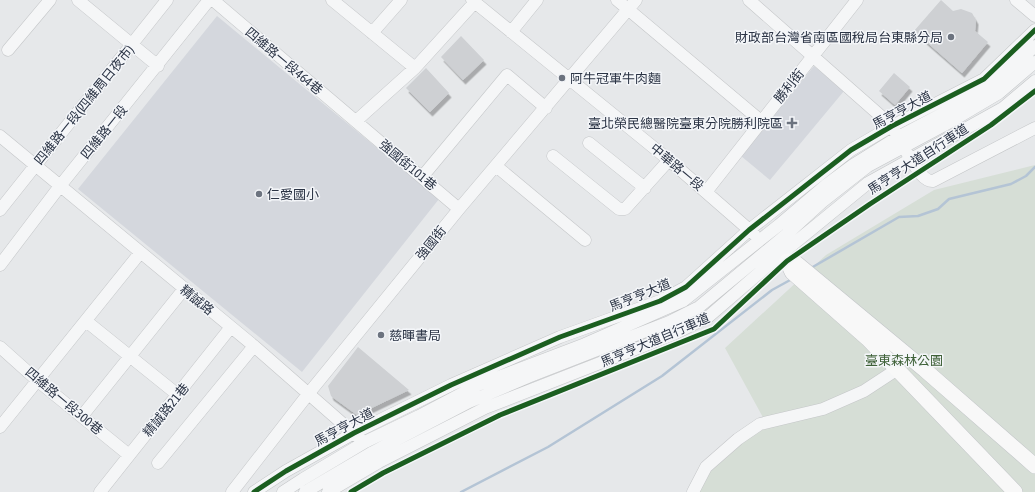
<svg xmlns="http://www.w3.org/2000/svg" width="1035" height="492" font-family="'Asap Condensed','Noto Sans TC',sans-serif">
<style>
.built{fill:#d4d7dd}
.green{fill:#d6ded6}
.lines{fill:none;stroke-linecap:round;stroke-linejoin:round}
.stream{stroke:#b4c4d5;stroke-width:2.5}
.building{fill:#ced0d3;filter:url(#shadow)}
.minor-casing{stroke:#c4c6c8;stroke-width:13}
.major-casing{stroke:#c2c5c8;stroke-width:16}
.minor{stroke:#f5f6f7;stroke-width:12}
.major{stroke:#f8f8f8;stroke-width:15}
.cycleway-casing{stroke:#f4f6f9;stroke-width:8}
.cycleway{stroke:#1b5e20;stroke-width:5}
.poi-dot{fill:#6c737f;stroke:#f4f6f9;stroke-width:1.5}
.labels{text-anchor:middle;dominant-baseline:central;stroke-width:3;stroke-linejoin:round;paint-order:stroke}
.poi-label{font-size:13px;fill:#2b3445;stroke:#f4f6f9;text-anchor:start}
.street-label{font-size:13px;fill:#2b3445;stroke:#f4f6f9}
.park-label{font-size:13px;fill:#3f6138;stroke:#f4f6f9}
</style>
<defs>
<filter id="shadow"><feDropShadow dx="2.5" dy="4.5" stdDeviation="0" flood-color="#0004"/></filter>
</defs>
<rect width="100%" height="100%" fill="#e6e8ea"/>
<path class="built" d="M217,16L439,199L302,372L78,189Z
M814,66L844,91L770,180L741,156Z"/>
<path class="green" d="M1035,165V492H688L765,421L725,348L826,255L934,190Z"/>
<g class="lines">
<path class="stream" d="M811,268L899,217L918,216L938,209L949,199L1011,184L1026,176L1035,167
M461,492L548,447L662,376L772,290L792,279"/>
</g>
<path class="building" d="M941,0L953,11L961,9L972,13L976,20L975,31L988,42L962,73L914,31Z
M461,36L484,60L463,80L441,57Z
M426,68L449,93L430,112L406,88Z
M894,73L910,87L895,105L879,91Z
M358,347L409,390L357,415L331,396L328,386Z"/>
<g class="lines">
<defs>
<path id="minor" d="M78,0L158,66
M213,0L459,209
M332,0L415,68
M472,0L669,160L754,234
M617,0L761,121
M749,0L892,126L895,132
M1016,0L1035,16
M511,32L537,0
M372,33L401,0
M8,50L50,0
M356,121L415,68L475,2
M0,136L254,346L359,438
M589,143L645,188
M907,153C913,162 922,182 933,181L1035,128
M553,156L619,209H625L669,160
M496,166L585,240
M422,177L507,75L546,108
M706,192L857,0
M0,210L167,0
M0,265L60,186L209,0
M86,321L178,395
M0,347L38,381L129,455
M82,416L184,289
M0,427L140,253
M158,463L254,346
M100,492L231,327
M232,492L309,393L459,209L636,0
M254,492L286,471L354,433L451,385L560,337L660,301L686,287L749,230L851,150L892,126L984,79L1035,30
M283,492L303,479L365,442L419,416L478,385L585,344L683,301L779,225L826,185L853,165L898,137L955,107L982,91L997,81L1035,46
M305,492L373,452L469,402L528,377L669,322L699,307L787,234L822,202L868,166L950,122L999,93L1035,62
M328,492L379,462L485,408L674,334L708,317L780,255L868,183L1003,108L1035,81
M693,492L706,467L738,439L760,424L823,409L864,391L896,370"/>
<path id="major" d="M787,261L792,272L868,339L1015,492
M796,263L925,370L1035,466"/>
</defs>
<use href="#minor" class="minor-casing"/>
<use href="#major" class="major-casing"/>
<use href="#minor" class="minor"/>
<use href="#major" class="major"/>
<defs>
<path id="cycleway" d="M254,492L286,471L354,433L451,385L560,337L660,301L686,287L749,230L851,150L892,126L984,79L1035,30
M351,492L383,473L500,415L714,329L787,261L870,204L991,125L1035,91"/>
</defs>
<use href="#cycleway" class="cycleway-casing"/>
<use href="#cycleway" class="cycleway"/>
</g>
<g class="poi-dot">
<circle cx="951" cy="37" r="4"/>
<circle cx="562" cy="78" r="4"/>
<path d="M790 117h4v4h4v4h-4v4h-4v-4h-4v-4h4z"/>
<circle cx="259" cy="194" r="4"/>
<circle cx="381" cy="335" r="4"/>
</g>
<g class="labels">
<g class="poi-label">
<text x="943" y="37" text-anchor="end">財政部台灣省南區國稅局台東縣分局</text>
<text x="570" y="78">阿牛冠軍牛肉麵</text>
<text x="783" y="123" text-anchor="end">臺北榮民總醫院臺東分院勝利院區</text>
<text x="267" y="194">仁愛國小</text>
<text x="389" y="335">慈暉書局</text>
</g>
<g class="street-label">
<text transform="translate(284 61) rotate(40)">四維路一段464巷</text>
<text transform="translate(789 86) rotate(-51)">勝利街</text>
<text transform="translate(84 105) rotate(-51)">四維路一段(四維周日夜市)</text>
<text transform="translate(902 110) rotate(-28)">馬亨亨大道</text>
<text transform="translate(104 132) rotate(-51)">四維路一段</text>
<text transform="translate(918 159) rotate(-33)">馬亨亨大道自行車道</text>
<text transform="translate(408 165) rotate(40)">強國街101巷</text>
<text transform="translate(677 167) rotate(40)">中華路一段</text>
<text transform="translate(431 243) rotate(-51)">強國街</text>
<text transform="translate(640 295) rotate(-22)">馬亨亨大道</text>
<text transform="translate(197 300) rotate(39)">精誠路</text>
<text transform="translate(655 340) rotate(-23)">馬亨亨大道自行車道</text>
<text transform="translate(64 401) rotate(40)">四維路一段300巷</text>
<text transform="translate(166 410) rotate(-51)">精誠路21巷</text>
<text transform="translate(344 427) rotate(-28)">馬亨亨大道</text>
</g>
<g class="park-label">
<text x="904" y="360">臺東森林公園</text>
</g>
</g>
</svg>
